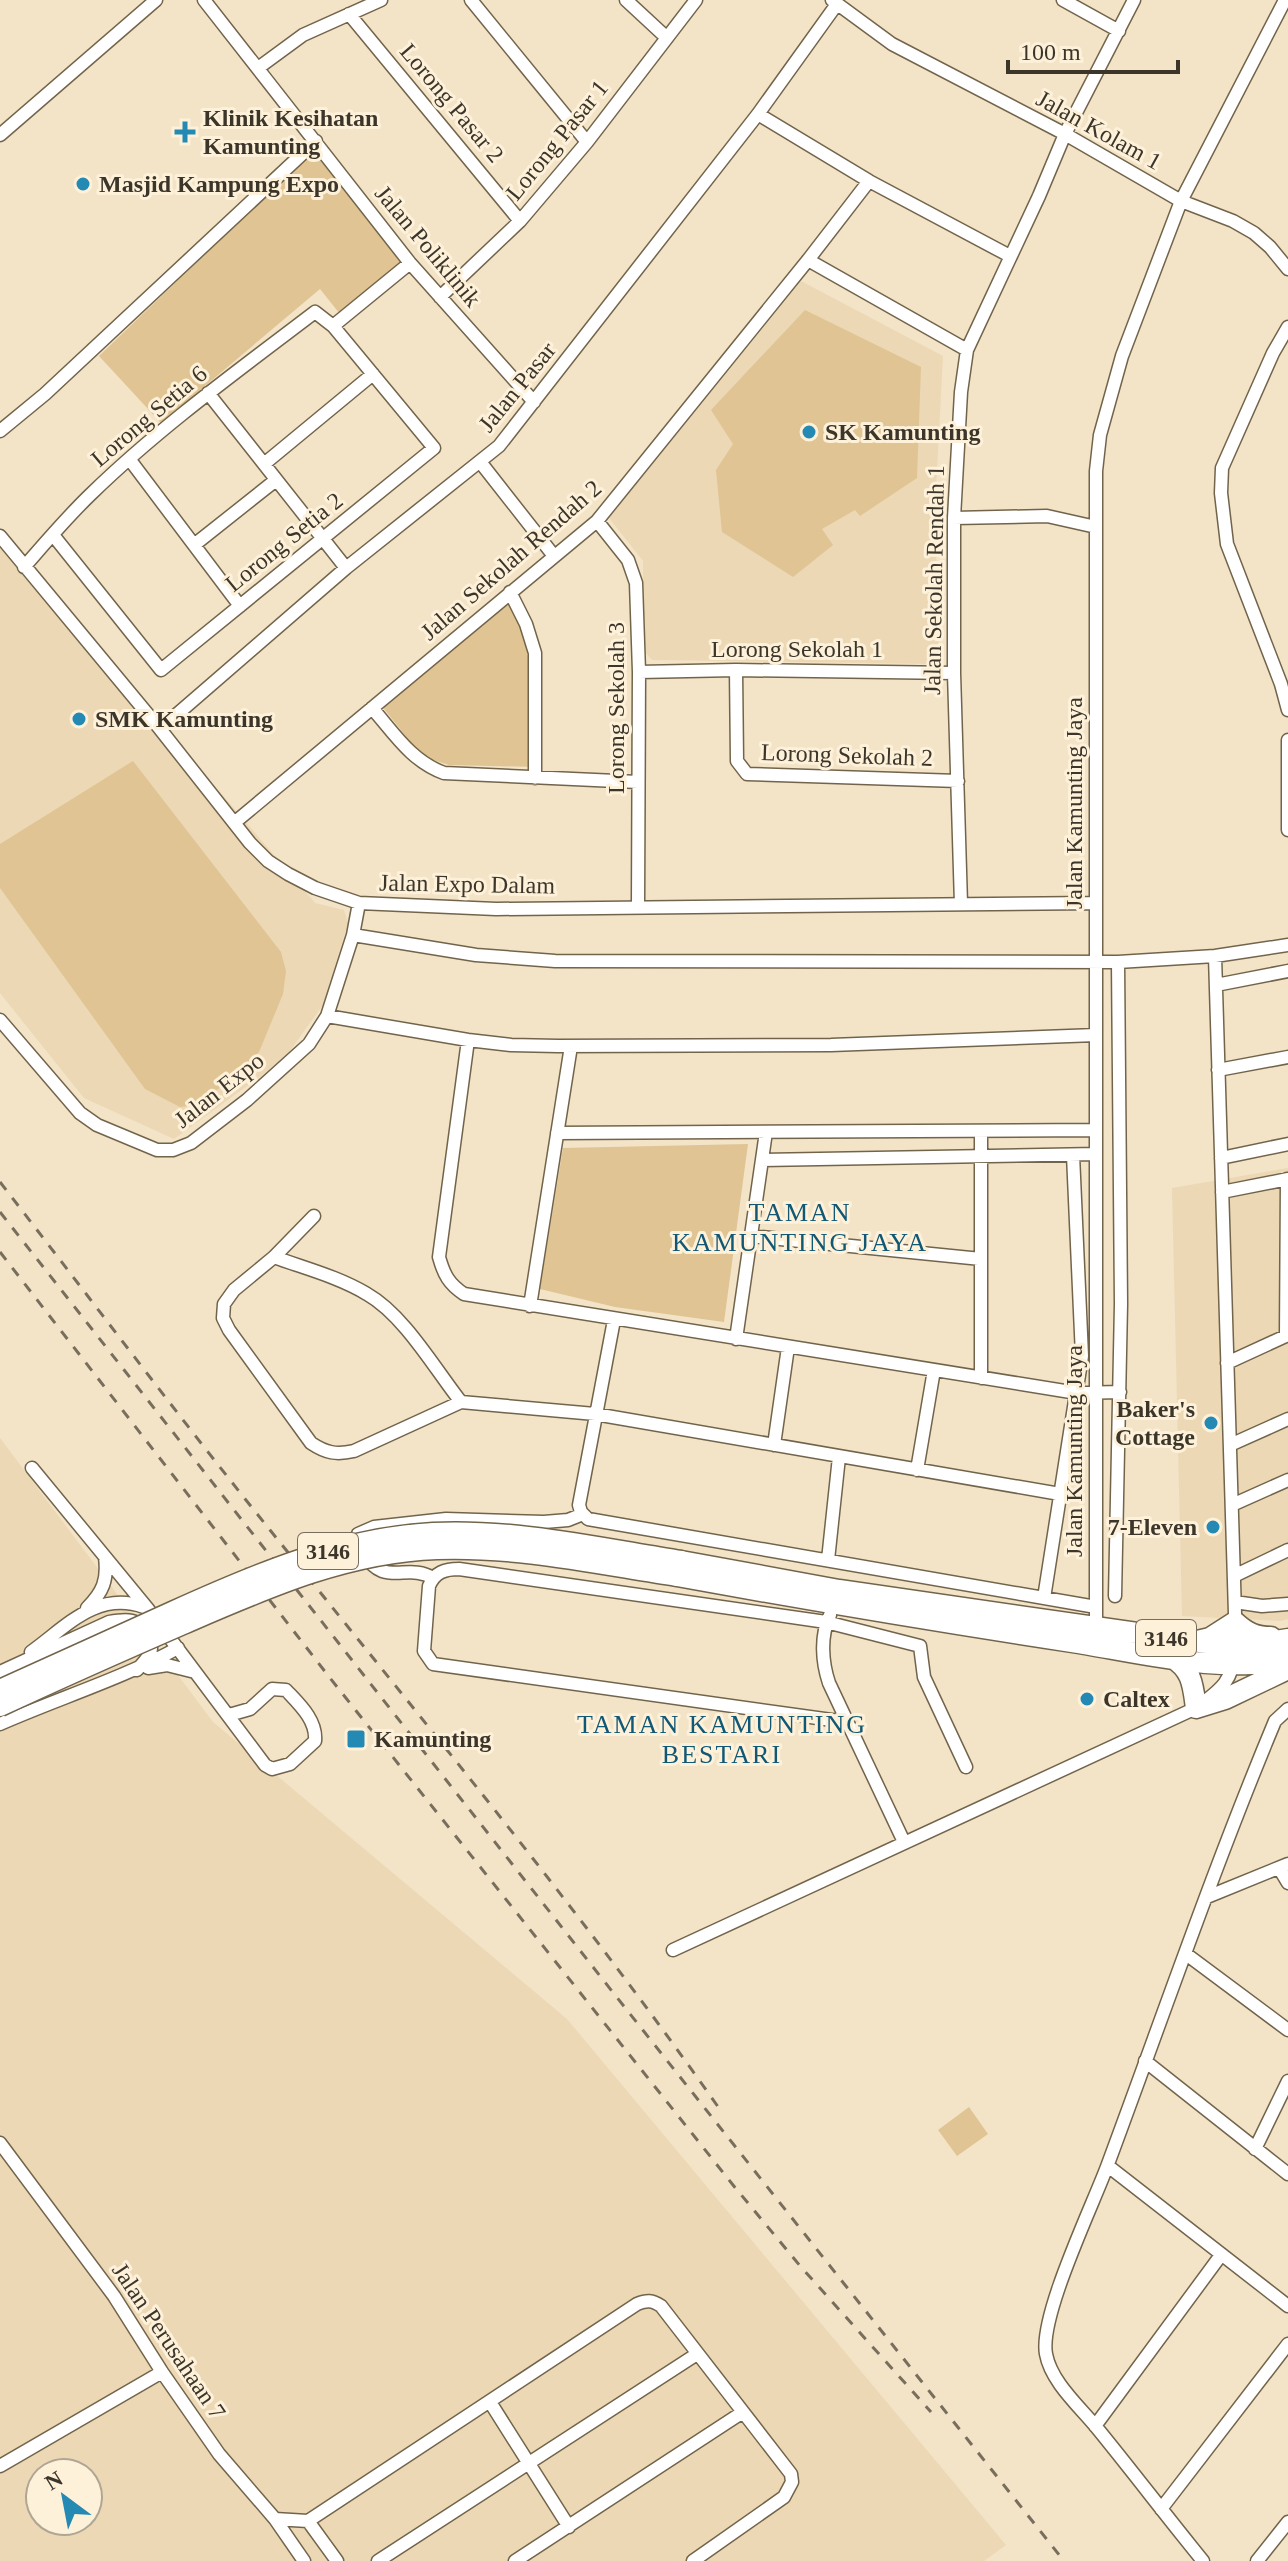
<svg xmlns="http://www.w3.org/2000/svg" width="1288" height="2561" font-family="Georgia,serif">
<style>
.built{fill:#ecd8b5;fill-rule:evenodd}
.green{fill:#e0c493}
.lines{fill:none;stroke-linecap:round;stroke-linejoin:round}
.minor-casing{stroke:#72644b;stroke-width:15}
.primary-casing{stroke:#72644b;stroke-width:23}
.minor{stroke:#fff;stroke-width:12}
.primary{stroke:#fff;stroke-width:20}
.rail{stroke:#786e5d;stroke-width:3;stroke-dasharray:10 10;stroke-linecap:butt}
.primary-bridge-casing{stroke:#72644b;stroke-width:23;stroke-linecap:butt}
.primary-bridge{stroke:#fff;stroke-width:20}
.poi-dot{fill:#2489b3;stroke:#fef1da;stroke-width:3}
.labels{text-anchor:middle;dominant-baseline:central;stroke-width:6;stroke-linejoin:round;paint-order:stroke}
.shield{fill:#fef1da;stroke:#766d5f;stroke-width:2}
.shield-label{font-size:22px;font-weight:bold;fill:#3c352a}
.street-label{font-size:24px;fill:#3c352a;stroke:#fef1da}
.poi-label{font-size:24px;font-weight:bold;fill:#3c352a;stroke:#fef1da;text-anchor:start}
.neighbourhood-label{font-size:26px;letter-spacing:2px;fill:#125874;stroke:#fef1da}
</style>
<rect width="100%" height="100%" fill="#f3e3c7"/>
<path class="built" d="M801,281L943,356L935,508L939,657L932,664L652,660L644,651L643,561L609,518Z
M0,535L315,903L344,910L348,923L323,1005L289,1052L261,1076L174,1139L84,1098L0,993Z
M1288,1168V1619L1281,1621L1182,1616L1172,1188Z
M0,1438L213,1722L567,2019L1006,2545L984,2561H0ZM40,2473H88V2521H40Z"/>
<path class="green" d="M313,151L402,263L340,314L320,289L161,423L99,356Z
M805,310L921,367L917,478L860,516L855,510L822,529L833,545L793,577L722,532L716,470L733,444L711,410Z
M508,602C538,647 532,715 535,767L449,765L433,760L419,753L381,705Z
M133,761L281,952L286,971L283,994L259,1052L235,1077L196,1105L180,1107L145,1089L0,888V844Z
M748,1144L724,1322L615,1307L540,1289L563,1148Z
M969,2107L988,2134L957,2156L938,2130Z"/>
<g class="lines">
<defs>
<path id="minor" d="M204,0L410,263L534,402
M471,0L587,142
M626,0L667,38
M832,0L892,44L1065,134L1181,201L1233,221L1254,233L1270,247L1288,269
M1063,0L1119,31
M349,14L520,221
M258,68L303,35L381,0
M758,114L869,181L1010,256
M0,135L156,0
M808,260L967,350
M440,297L520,221L587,142L696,0
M333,326L410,263
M1288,327L1273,353L1222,468L1221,493L1227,544L1281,684L1288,710
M208,393L346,568
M0,431L45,394L316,141
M130,460L240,606
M481,463L554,556
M264,464L373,374
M954,518L1047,516L1096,527
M597,521L628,560L636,583L639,672L638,907
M0,536L160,729L250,843L268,861L288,874L315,888L359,903L496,909L1096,903
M194,545L276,480
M24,567C46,542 67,517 91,494C160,427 239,370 315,312L333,326L434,448L161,670L53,535
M510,592L526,624L535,653V778
M736,670L737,761L747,774L958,781
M639,672L736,670L954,673
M372,708C394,733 411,761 444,773L638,782
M160,729L346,568L499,446L758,114L837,4
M1288,740V830
M234,823L597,521L808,260L869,181
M961,904L954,673V518L961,392L967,350L1039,196L1065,134L1134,0
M353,935L476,955L555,961L1118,962L1215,956L1288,945
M1216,985L1288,971
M327,1016L468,1040L511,1045L558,1046L831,1045L1096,1035
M0,1020L80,1113L97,1125L157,1150H173L191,1143L247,1100L309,1044L327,1016L353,935L359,903
M468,1040L439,1257C444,1275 449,1284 464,1294L1077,1393L1120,1392
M1218,1070L1288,1057
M981,1131V1378
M557,1133L1096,1130
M1221,1158L1288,1144
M762,1160L1096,1154
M1222,1192L1288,1179
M314,1216L274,1257L234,1290L224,1304L223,1318L229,1330L311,1443C326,1453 336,1455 354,1451L461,1402
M751,1236L981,1259
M274,1257C304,1268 339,1277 367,1294C404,1315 435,1369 461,1402L595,1414L1060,1494
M530,1306L571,1046
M614,1320L579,1505L581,1512L588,1519L1096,1607
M1286,1336L1287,1179
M736,1339L766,1132
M1227,1363L1288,1335
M774,1445L788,1347
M1230,1445L1288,1419
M32,1468L148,1609L265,1765L272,1769L290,1764L315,1741C317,1720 299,1704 286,1690L272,1689L250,1709L229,1715
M917,1470L934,1370
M1232,1505L1288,1480
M828,1560L839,1457
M1234,1576L1288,1550
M433,1578C407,1562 383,1589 363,1552C360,1545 357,1541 358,1534L374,1527L446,1519L544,1522L568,1520L583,1514
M1115,1596L1121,1304L1118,962
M1044,1598L1082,1356L1073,1155
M1235,1602L1262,1606L1288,1604
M87,1608C103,1592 108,1580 105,1557
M830,1615C820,1636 822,1662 829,1683L904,1842
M1096,1631V471L1100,435L1122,356L1181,201L1285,0
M31,1652C66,1627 97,1590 144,1607
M148,1668L167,1665L195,1672
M0,1672L109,1622C125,1619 140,1617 148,1636C149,1639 152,1644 151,1648C151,1656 142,1664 137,1670
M846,1722L433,1664L424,1651L429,1586C435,1572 445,1569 459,1569L826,1622L920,1646L924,1677L966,1767
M0,1724C59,1698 121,1679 178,1648
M1279,1868L1288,1883
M1207,1897L1288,1864
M673,1950L1196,1708C1222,1689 1233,1681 1236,1647L1215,956
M1186,1954L1288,2030
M1145,2061L1288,2174
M0,2143L114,2296L162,2372L219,2454L275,2519L304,2561
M1255,2149L1288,2081
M1108,2166L1288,2306
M490,2402L569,2527
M1095,2426L1221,2255
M0,2466L162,2372
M1161,2509L1288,2344
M275,2519L308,2521L637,2304C647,2300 652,2300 661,2306L791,2474L792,2482L784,2497L693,2561
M308,2521L337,2561
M378,2561L697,2354
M515,2561L743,2412
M1203,2561C1167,2517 1133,2472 1097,2428C1080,2407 1051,2382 1046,2354C1039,2316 1093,2205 1108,2164C1163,2016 1214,1867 1275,1721L1288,1709
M1257,2561L1288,2522"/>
<path id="primary" d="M681,1561L839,1590L1193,1641L1236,1647L1288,1639
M677,1576C809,1600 940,1622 1072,1642C1131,1651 1233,1677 1288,1657
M1197,1641L1210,1638L1235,1622C1247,1633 1256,1637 1271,1637
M1171,1657C1192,1669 1193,1685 1196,1708L1225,1699L1288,1669"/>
</defs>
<use href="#minor" class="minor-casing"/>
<use href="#primary" class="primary-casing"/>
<use href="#minor" class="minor"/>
<use href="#primary" class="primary"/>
<path class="rail" d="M0,1182C90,1298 178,1416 270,1530C424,1722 580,1910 721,2111
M0,1212L615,1995L1064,2561
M0,1252L330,1678L733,2185L801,2267L931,2412"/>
<defs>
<path id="primary-bridge" d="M0,1690C57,1664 115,1638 172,1612C256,1574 340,1538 433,1533C516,1529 599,1548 681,1561
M0,1706C60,1678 121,1651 183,1624C264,1589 346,1552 437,1549C517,1546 598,1564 677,1576"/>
</defs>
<use href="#primary-bridge" class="primary-bridge-casing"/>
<use href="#primary-bridge" class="primary-bridge"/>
</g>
<g class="poi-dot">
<path d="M181 120h8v8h8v8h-8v8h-8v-8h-8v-8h8z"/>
<circle cx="83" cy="184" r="8"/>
<circle cx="809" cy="432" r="8"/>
<circle cx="79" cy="719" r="8"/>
<circle cx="1211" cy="1423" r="8"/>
<circle cx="1213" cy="1527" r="8"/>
<circle cx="1087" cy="1699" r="8"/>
<rect x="346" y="1729" width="20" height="20" rx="4"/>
</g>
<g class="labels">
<g class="shield">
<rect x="298" y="1533" width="60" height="36" rx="6"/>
<rect x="1136" y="1620" width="60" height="36" rx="6"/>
</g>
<g class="shield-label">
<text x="328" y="1551">3146</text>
<text x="1166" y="1638">3146</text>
</g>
<g class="street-label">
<text transform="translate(452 103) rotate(50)">Lorong Pasar 2</text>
<text transform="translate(1099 130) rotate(29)">Jalan Kolam 1</text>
<text transform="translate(557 140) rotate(-51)">Lorong Pasar 1</text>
<text transform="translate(428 246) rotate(50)">Jalan Poliklinik</text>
<text transform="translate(517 387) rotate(-51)">Jalan Pasar</text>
<text transform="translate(149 416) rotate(-40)">Lorong Setia 6</text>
<text transform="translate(284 542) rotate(-39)">Lorong Setia 2</text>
<text transform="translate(511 560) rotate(-41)">Jalan Sekolah Rendah 2</text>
<text transform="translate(934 580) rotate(-89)">Jalan Sekolah Rendah 1</text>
<text x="797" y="649">Lorong Sekolah 1</text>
<text transform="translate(616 708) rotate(-90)">Lorong Sekolah 3</text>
<text transform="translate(847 755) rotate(2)">Lorong Sekolah 2</text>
<text transform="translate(1074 803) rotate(-90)">Jalan Kamunting Jaya</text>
<text transform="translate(467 884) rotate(1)">Jalan Expo Dalam</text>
<text transform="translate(219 1090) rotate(-38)">Jalan Expo</text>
<text transform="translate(1074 1451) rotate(-90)">Jalan Kamunting Jaya</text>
<text transform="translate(169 2341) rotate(56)">Jalan Perusahaan 7</text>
</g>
<g class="poi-label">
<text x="203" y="118">Klinik Kesihatan<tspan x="203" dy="28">Kamunting</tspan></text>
<text x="99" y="184">Masjid Kampung Expo</text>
<text x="825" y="432">SK Kamunting</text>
<text x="95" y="719">SMK Kamunting</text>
<text x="1195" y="1409" text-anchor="end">Baker's<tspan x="1195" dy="28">Cottage</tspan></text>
<text x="1197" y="1527" text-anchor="end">7-Eleven</text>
<text x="1103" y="1699">Caltex</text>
<text x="374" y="1739">Kamunting</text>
</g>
<g class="neighbourhood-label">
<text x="800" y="1212">TAMAN<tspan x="800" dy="30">KAMUNTING JAYA</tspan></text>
<text x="722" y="1724">TAMAN KAMUNTING<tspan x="722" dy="30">BESTARI</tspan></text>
</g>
</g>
<g transform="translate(64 2497) rotate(328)"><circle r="38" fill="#fef1da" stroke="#b0a694" stroke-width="2"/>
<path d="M0-6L14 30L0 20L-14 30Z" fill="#2489b3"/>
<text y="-12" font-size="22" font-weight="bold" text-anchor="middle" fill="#3c352a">N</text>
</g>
<path d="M1008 60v12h170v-12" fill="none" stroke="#3c352a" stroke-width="4"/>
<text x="1020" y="60" font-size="24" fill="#3c352a" stroke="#fef1da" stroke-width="6" paint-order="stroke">100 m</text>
</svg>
